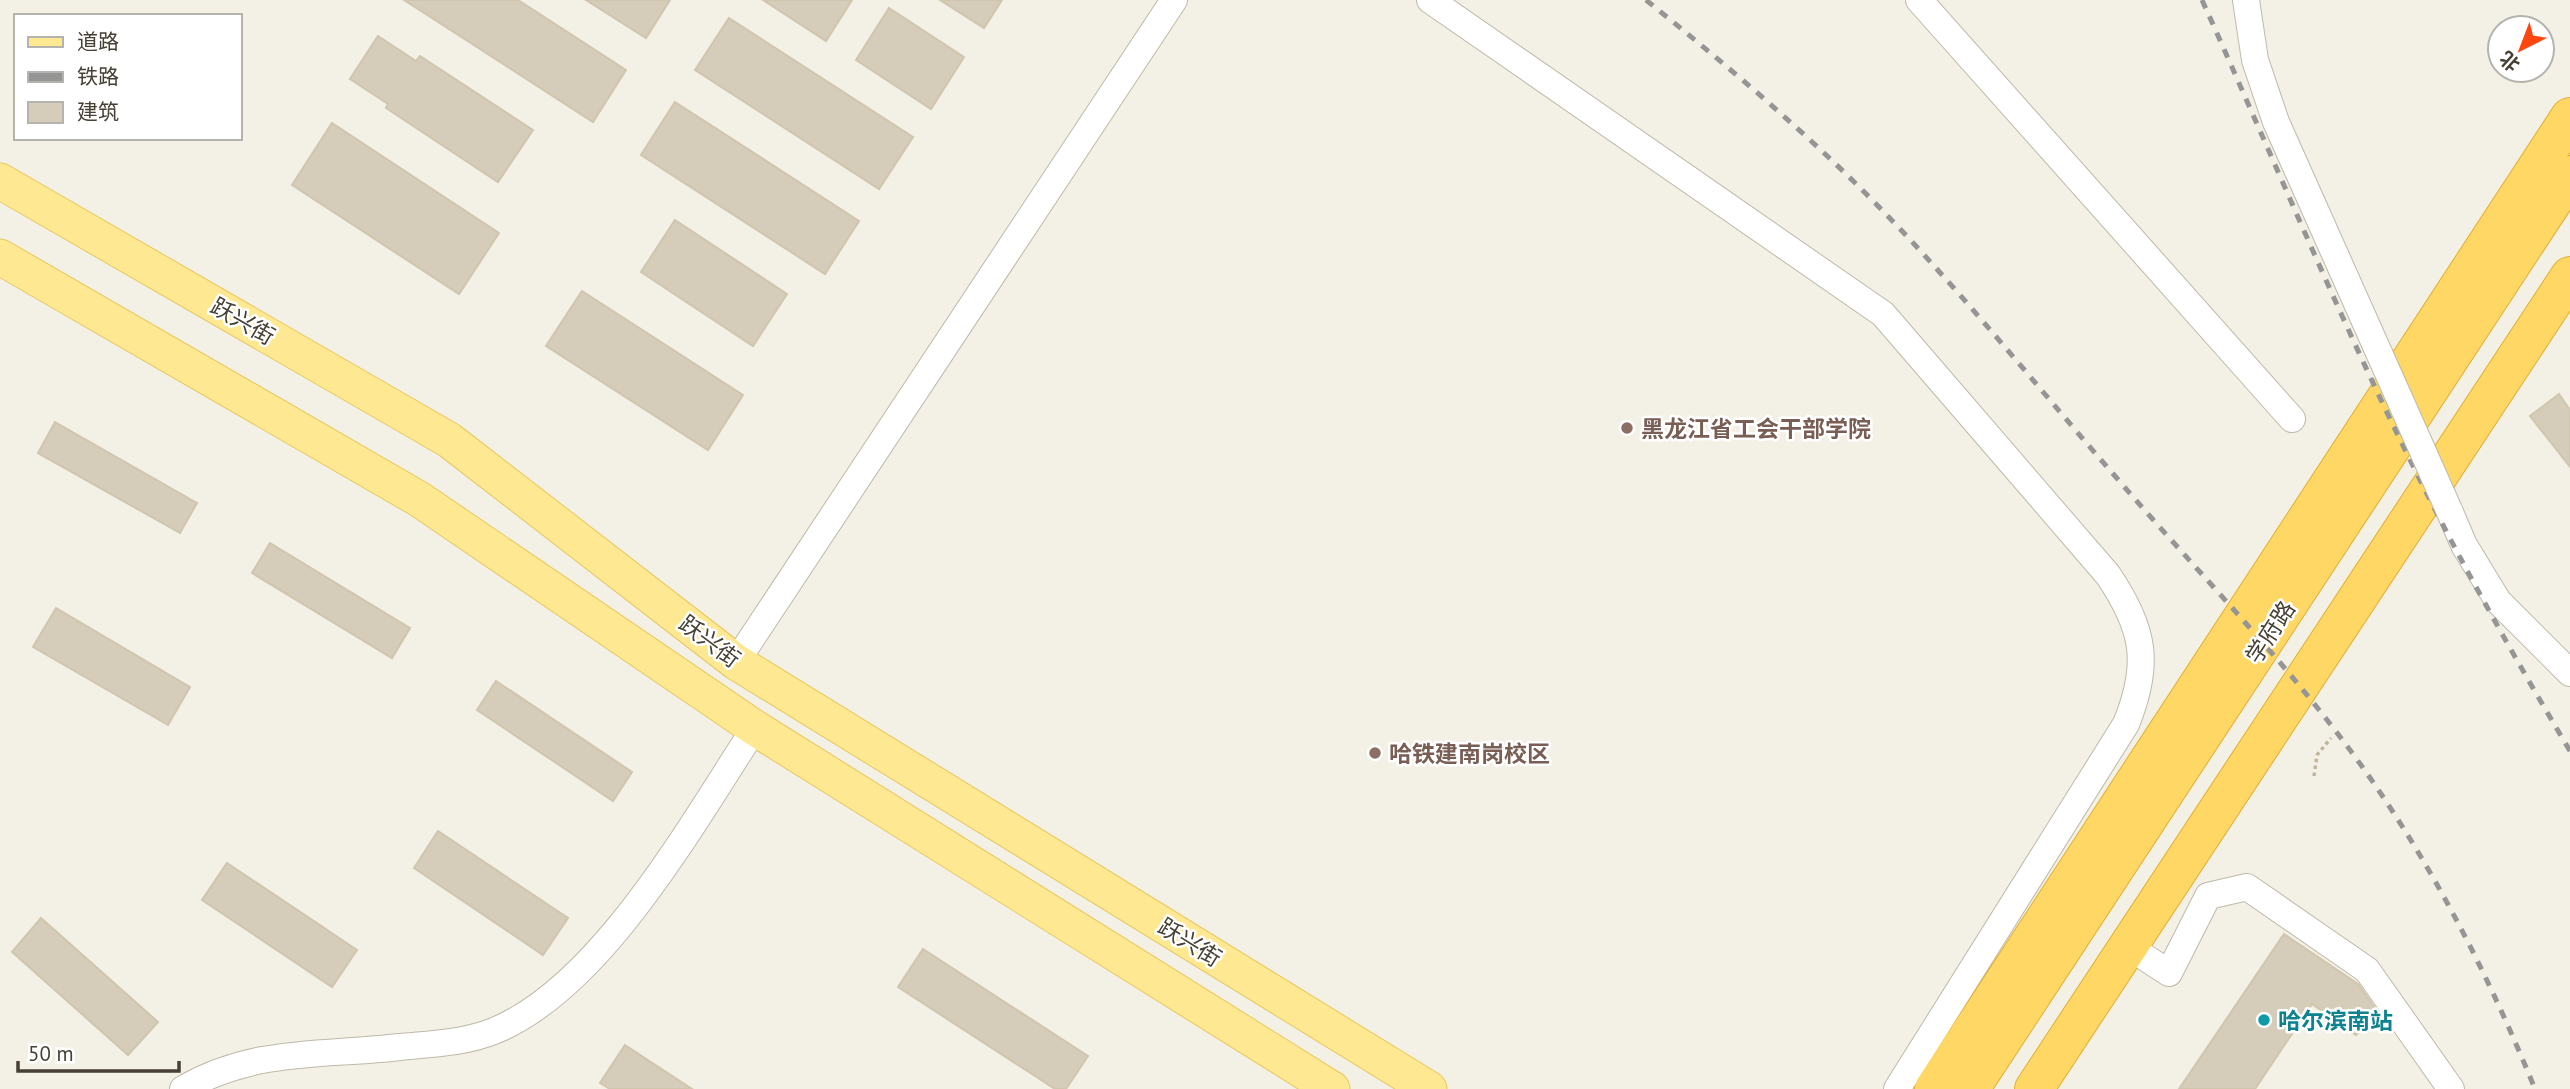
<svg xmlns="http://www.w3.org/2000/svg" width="2570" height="1089" font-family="'PT Sans','Noto Sans SC',sans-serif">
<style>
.building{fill:#d5cdba;stroke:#d0c5ad;stroke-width:2}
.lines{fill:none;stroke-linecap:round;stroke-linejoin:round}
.minor-casing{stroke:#bfb9a8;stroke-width:28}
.major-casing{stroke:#e7c860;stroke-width:37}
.highway-casing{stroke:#e2ae31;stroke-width:40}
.path{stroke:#c1b698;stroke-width:3.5;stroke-dasharray:3.5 3.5;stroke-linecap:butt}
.minor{stroke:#fff;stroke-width:26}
.major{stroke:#ffe892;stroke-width:35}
.highway{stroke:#ffd764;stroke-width:38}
.rail{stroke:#959595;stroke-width:5;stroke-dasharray:9 9;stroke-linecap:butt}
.minor-bridge-casing{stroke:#bfb9a8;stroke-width:28;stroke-linecap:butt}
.minor-bridge{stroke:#fff;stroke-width:26}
.education-dot{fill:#8d6e63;stroke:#fff;stroke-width:2.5}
.culture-dot{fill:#0f9aa8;stroke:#fff;stroke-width:2.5}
.labels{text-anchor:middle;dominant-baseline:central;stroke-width:5;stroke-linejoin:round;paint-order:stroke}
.street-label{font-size:23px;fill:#464035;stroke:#fff}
.education-label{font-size:23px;font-weight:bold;fill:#785e54;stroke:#fff;text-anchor:start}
.culture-label{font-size:23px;font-weight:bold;fill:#0d838f;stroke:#fff;text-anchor:start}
</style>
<rect width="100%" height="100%" fill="#f3f0e5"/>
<path class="building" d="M404,0H518L626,70L593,122Z
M586,0H670L646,38Z
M763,0H852L826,41Z
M940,0H1002L984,28Z
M889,8L964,57L931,109L856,60Z
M729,18L913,137L879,189L695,70Z
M378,36L416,61L420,56L533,130L498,182L386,108L388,104L350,79Z
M675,102L859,221L825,274L641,155Z
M332,123L499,233L459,294L292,185Z
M675,220L787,294L753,346L641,272Z
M582,291L743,395L708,450L546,346Z
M2559,394L2570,410V467L2530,416Z
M55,422L197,503L180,533L38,453Z
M270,543L410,628L392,658L252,573Z
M56,608L190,687L168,725L33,647Z
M496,681L632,772L613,801L477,710Z
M438,831L568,918L543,955L414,868Z
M227,863L357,950L332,987L202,900Z
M41,918L158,1022L128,1055L12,952Z
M2284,934L2358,984L2375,1008L2356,1035L2312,1004L2255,1089H2179Z
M923,949L1088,1056L1066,1089H1055L898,987Z
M625,1045L692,1089H610L600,1083Z"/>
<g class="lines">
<defs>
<path id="minor" d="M1430,0L1883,314L2108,575C2144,628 2151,663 2126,724L1897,1089
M1919,0L2292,419
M2246,0L2255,60L2276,122L2380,355
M2449,510L2464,545L2498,601L2570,673
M736,662L1174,0
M2129,947L2169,973L2208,896L2247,887L2367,970L2451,1089
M183,1089C254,1048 322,1056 400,1047C431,1044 464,1043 494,1031C602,987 692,823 755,728"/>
<path id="major" d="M0,181L449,440L736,662L1429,1089
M0,257L419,499L755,728L1332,1089"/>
<path id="highway" d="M1934,1089L2570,117
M1970,1089L2570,175
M2034,1089L2570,276"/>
</defs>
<use href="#minor" class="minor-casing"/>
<use href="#major" class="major-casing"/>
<use href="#highway" class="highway-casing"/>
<path class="path" d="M2314,776L2317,755L2331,738"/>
<use href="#minor" class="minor"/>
<use href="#major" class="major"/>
<use href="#highway" class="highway"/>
<path class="rail" d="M1646,0C1714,55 1782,112 1845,173C1942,267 2026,374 2115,476C2192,566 2276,651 2347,746C2425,850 2486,969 2535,1089
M2202,0C2281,175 2354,354 2443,525C2483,602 2526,677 2570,751"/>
<defs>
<path id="minor-bridge" d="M2380,355L2449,510"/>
</defs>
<use href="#minor-bridge" class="minor-bridge-casing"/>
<use href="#minor-bridge" class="minor-bridge"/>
</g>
<g class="education-dot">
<circle cx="1627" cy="428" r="7"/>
<circle cx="1375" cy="753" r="7"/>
</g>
<circle class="culture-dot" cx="2264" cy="1020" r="7"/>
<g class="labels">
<g class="street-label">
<text transform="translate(243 321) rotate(30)">跃兴街</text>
<text transform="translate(2270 632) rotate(-57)">学府路</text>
<text transform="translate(710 641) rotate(37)">跃兴街</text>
<text transform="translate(1190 942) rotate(32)">跃兴街</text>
</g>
<g class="education-label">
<text x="1641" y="428">黑龙江省工会干部学院</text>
<text x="1389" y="753">哈铁建南岗校区</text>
</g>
<g class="culture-label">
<text x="2278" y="1020">哈尔滨南站</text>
</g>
</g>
<rect x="14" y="14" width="228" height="126" fill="#ffffff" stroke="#b5b3ae" stroke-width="2"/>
<rect x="28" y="37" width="35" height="10" fill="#ffe892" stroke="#b5b3ae" stroke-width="2"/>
<text x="77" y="49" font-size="21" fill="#464035">道路</text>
<rect x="28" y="72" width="35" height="10" fill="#959595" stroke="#b5b3ae" stroke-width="2"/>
<text x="77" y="84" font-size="21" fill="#464035">铁路</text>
<rect x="28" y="102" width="35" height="21" fill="#d5cdba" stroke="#b5b3ae" stroke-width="2"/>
<text x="77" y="119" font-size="21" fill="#464035">建筑</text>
<g transform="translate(2521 49) rotate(222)"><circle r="33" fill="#ffffff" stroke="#b5b3ae" stroke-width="2"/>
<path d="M0-5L12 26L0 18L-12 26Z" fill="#ff4610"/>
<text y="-10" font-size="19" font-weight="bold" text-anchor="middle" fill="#464035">北</text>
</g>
<path d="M18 1061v10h161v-10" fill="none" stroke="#464035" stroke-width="3.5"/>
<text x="28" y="1061" font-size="21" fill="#464035" stroke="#ffffff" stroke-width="5" paint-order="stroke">50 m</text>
</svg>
